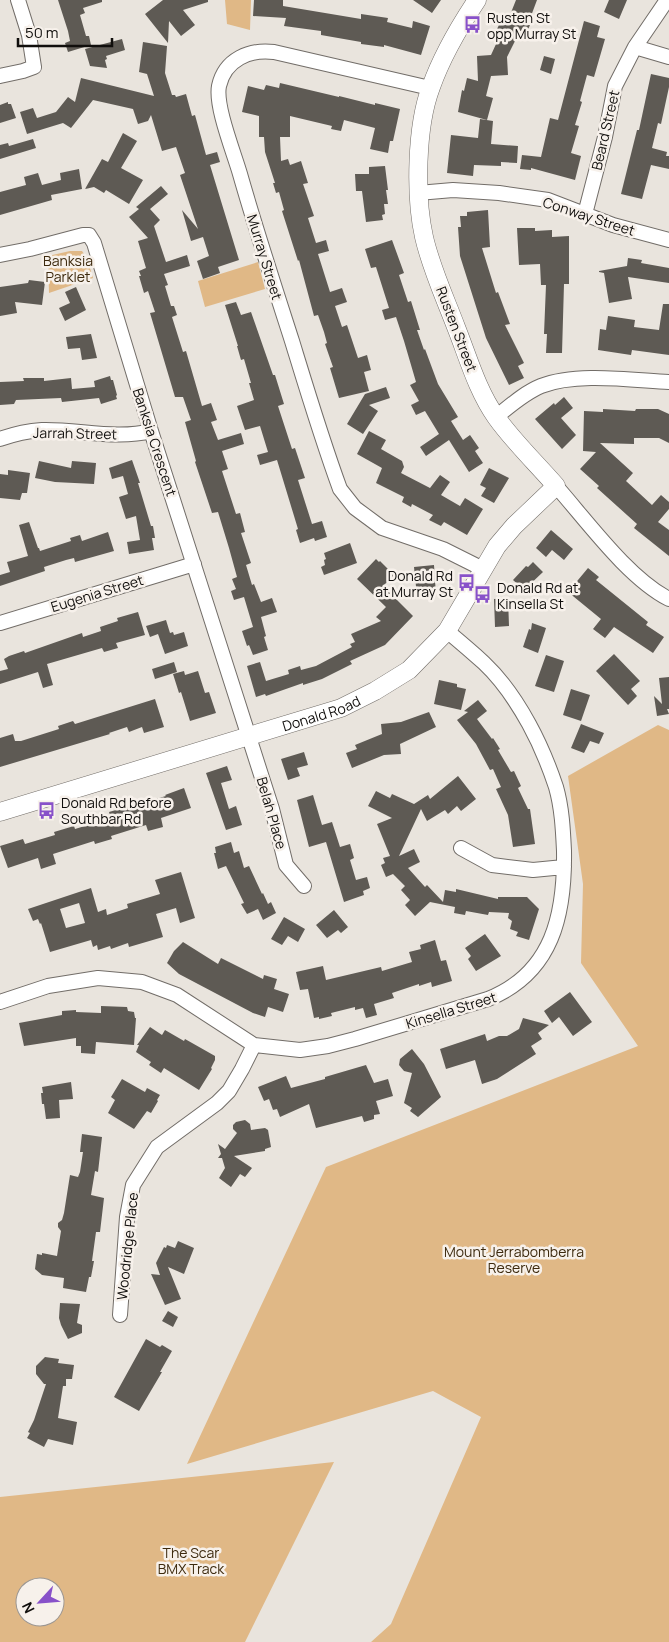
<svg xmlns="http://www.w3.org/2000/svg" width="669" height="1642" font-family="Manrope,sans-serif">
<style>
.green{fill:#e0b886;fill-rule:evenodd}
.building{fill:#5e5a54;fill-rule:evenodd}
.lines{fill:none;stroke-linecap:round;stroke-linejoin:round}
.minor-casing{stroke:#726d68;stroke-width:16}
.tertiary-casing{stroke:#726d68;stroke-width:19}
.minor{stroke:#fff;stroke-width:14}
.tertiary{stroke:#fff;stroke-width:18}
.labels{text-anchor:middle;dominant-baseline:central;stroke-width:5;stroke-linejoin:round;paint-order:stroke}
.poi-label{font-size:14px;fill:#100e0c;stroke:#f7f1eb;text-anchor:start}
.street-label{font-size:14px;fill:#100e0c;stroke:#f7f1eb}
.park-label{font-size:14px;fill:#3d2a0e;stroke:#f7f1eb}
</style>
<rect width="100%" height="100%" fill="#e9e4dd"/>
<path class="green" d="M225,0H251L250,30L227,24Z
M70,251H82L87,258L93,278L49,293L48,256Z
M258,262L265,289L205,307L198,281Z
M658,725L669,730V1642H371L391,1624L481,1417L433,1391L187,1464L326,1167L638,1046L581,963L583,884L568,776Z
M334,1462L245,1642H0V1497ZM25,1587H55V1617H25Z"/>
<path class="building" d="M58,0H102V2L83,8L85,13L80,15L86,36H89L91,45L68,52L65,43L70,41L68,31Z
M163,0H208V2L183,10L195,25L181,36L169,21L168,43L145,14Z
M254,0H283V6L361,19V14L388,18L387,22L412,28L413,21L430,26L421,55L384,45V47L361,44V42L321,35V31L284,26L286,18L253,16Z
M413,0H441L432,13Z
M516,0H537L528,24L530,25L525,36L519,33L507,57L508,75L491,76L486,96L493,98L487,120L458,112L462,90L464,91L467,78L478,81L477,56L491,55L502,31L497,29L505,13L510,15Z
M609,0H627L619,19L604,12Z
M584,21L600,26L597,37L605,39L594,77L587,75L580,101L582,102L575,125L579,126L571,153L581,156L575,180L531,168V170L520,169L522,155L541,157L550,118L558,120Z
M122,39L125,50L106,56L107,59L105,60L107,68L90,66L85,49Z
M143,42L167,46L165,73L172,95H175L176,97L186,94L192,116L195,115L206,155L217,152L220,162L210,165L239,260L218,267L220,273L203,279L197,261L209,256L203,237L191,241L182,210L198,229L180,175L185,173L176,147L162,151L151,115L148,121L138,124L133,109L93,100L71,128L63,123L27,134L20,112L33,108L37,118L56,112L68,97L75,102L81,78L154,96L147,74L139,72Z
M544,56L555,59L551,74L540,70Z
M651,74L669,78V87L661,124L658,123L652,148L667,152L666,156H669V169L651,165L642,199L621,194L637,130H639Z
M280,83L339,97V96L375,105V103L400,109L393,141H390L388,153L370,149L375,128L344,120L341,131L331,129L332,126L290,116V137H280L281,161L288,159L290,165L301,161L308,183L303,184L314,216L308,218L316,243L326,240L329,251L318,254L330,292L342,288L347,302L335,306L342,327L347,325L358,358L367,355L371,370L364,372L369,391L339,398L330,368L333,367L325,344L327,343L324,332L318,315L314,316L299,260L298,261L282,211L284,210L279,192L276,193L273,183H275L265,152L264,137H259V116L242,112L248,86L264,90L266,85L279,88Z
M8,102V104H11L16,118L0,123V105Z
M480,119L493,121L491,144L518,146L517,163L501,162V166L474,165L473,176L447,173L451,135L478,138Z
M123,133L137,141L121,168L143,180L129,204L106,190L104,193L94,187L85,189L102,159L108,162Z
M33,139L36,148L0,159V145L8,143L9,146Z
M385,166L388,190H386L388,204H384L385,214L382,215L383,220L366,222L362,191H356L355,174H369V167Z
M79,169L82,189L51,195L52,200L0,215V192L26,185L24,177L38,173L42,185L61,180L60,173Z
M161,186L168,194L150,209L160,220L154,226L166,262L187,255L190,266L164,274L168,285L165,286L171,306H174L177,315L172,317L183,352L186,351L202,406L211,403L217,420L211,422L218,440L241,433L244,444L222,451L228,469L222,471L236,514L240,513L245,532L241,533L251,563L246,565L252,585L254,584L261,602L272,598L277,612L261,617L266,636L264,637L268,650L253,655L249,645L247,646L242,631L253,627L244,597L234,600L231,591L236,589L232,579L237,577L229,548L218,512L212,513L195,462L196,461L185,422L191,420L183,397H175L150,313L155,312L148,291L144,293L139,276H141L139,271L146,268L138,241L148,238L129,217L139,209L136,207Z
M488,210L490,247L482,248L496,293L498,292L510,324L505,325L524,363L518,366L524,378L509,385L486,338L460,256L458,227H461L460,216H467V212Z
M517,228H535V231L552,230V237L569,236V284H564L562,353H546L547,334H544L546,285H541L540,264L519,265Z
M392,240L404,273L399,275L408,302L411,301L420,330H417L424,350L425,349L438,384L458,417L451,421L463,440L470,435L479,448L475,451L483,463L469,472L449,440L426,456L420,447L439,434L425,411L416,415L411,405L419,401L410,385L416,382L404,341L396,317L385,320L382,310L389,308L376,267L371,268L365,249Z
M628,258L642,260L641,263L669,268V283L628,277L632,299L609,303L604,273L599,272V271L627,266Z
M29,280L45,282L42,305L15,302L17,313L0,316V287L28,283Z
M76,287L86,310L65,321L59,308L70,303L65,292Z
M236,302L241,315L251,312L273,375H275L284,404L278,406L292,449L295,448L305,478L298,480L312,524L322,521L327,537L315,541L314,538L300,543L296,530L298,529L277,460L260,465L257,455L268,452L260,426L245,430L237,406L254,400L249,383H251L244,359L241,360L237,346H238L225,305Z
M663,304H669V355L632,350L631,355L598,350L600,329L606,330L608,316L635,320L634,327L659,330Z
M91,334L97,358L82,360L80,348L68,349L66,337Z
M110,376L111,380H113L117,395L116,396L117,399L101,404L99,398L62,402L61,398L16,400L14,404L0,405V382L24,381L23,378H44V381L71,378L72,389L95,387L94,381Z
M386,387L390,398L369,405L378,411L363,434L347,424L365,394Z
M564,397L573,408L561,418L576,435L562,449L535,419L554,403L555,405Z
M603,409L635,411L636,409H658L669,414V443L659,438H634V444L600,443L633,473L626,481L652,505L661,495L669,502V509L658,522L669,530V556L634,528L637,524L597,488L599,486L580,469L596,452L583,451L584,411L603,412Z
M369,431L386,440L381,449L402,461L404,467L401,473L430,488L440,475L450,482L441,495L460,506L465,498L483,509L467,535L444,522L441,526L429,520L433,515L412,504L411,507L402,502L404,497L376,483L382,468L357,454Z
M132,460L140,483H138L151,526H153L155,538H152L154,550L129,554L127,542L140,540L136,516L126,519L119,497L128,494L123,476L112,479L109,468Z
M39,461L71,468L72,461L96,463L94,484L55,482L35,478Z
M489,468L509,478L494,503L481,496L486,488L480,485Z
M8,470L30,473L27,493H22L20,500L0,498V474L8,475Z
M29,522L38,548H39L40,551L71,541L70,538L80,535L82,541L108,532L114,551L75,562L74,558L66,560L44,567L45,571L0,586V575L10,572L7,562L28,556L19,525Z
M551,530L573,549L564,560L552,550L546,557L536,548Z
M350,543L357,563L324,575L321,567L325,565L324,560L326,559L324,553Z
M376,559L379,562L380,561L394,575L383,586L413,616L385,645L350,661L352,664L322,679L303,685V683L266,696L265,694L256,697L247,666L260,662L266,681L289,674L288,670L300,666L301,670L316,666L352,647L350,644L355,642L351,634L381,621L376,617L386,607L357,579Z
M533,562L543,572L524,590L513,580L526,566L528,567Z
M434,565L436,595L417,596L414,567Z
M588,568L599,577L596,580L648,622L646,625L664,637L653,653L614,627L605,638L593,629L601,619L568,592Z
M508,598L509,626L495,627L494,599Z
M138,612L145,635L116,643L118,648L104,652L102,648L47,664L53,685L43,688L38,672L0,684V671L8,669L4,659L9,656L24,651L25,653L82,633L83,637L101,631L100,627L118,621L117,618Z
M166,620L170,633L173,632L174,635L184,632L188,646L165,654L158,634L150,637L146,626Z
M532,623L546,628L538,653L523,647L529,629L531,630Z
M614,654L640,681L631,689L637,696L628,705L596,671Z
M546,655L564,661L554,692L535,686Z
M174,662L177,672L155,679L152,669Z
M184,671L185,675L198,671L205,693L209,692L216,713L190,721L181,692L179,693L173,674Z
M669,677V709H667L669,714L657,716L654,696L662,704L659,678Z
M439,680L457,684V687L466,689L461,710L434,704Z
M571,689L590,695L581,721L563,715Z
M155,699L164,727L144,733L142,727L129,732L127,727L109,733L110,734L0,767V738L13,734L15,741H21L59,729L58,726L73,721L75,724Z
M478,700L487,711L477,719L492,739L493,738L500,749L498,750L511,772L514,771L521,786L518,788L528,809H530L535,844L513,847L508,815L496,789L501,787L493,769L490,770L476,744L457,720L468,712L464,711Z
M429,712L436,727L400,744L401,754L384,755L352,768L346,753L357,749L355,745L382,734L381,724L401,722Z
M581,724L604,733L599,744L590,741L584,753L571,748Z
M304,752L308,765L297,768L300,776L288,780L281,759Z
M227,766L232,780L221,783L229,809L236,806L242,825L226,830L206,773Z
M458,776L476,799L461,811L457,806L448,814L445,810L427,821L421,809L399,856L414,849L420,862L408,868L425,887L427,885L443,902L445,890L456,892V889L498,899V897H527L539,909L529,940L516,936L518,932L510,929L512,921L508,918L509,913L489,912L488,915L466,911L465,915L454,913L455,907L430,902L415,916L405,905L410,900L401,890L405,886L393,874L386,877L381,865L385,863L383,858L390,856L377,824L392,818L368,806L376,791L390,798L392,794L414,804L428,795L430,799Z
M184,788L191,808L161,818L163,827L148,831L146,825L111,836L112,839L95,844L94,841L53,854L56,864L41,869L38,858L8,868L0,846L23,839L25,844L55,835L54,832L74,826L75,829L111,818L109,812L166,796L165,795Z
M313,795L322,825L332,822L340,847L350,844L354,858L350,860L356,880L367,877L370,888L363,891L364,895L344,902L326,842L309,847L297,800Z
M231,842L234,853L239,851L244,868L249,866L262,894L263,893L268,904L271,902L276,913L263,920L258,909L247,914L241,904L244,903L226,866L218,869L214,853H216L215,847Z
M181,872L195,918L180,923L176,908L156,914L163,937L129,947L128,943L111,949L110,946L98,950L97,945L93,947L91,940L50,952L41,923L40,924L38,919L33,921L28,909L91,888L98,912L106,909L107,915L128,908L127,904L160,894L155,880ZM79,903L85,923L66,928L60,909Z
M334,910L348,927L341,933L338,930L327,938L316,925Z
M284,917L305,929L298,942L288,936L282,945L271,939Z
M485,934L501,956L476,971L468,959L471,956L465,948Z
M435,940L441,961L446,960L452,981L432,987L431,982L419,986V984L392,993L394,998L374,1004L377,1015L366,1018L363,1008L355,1010V1007L331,1013L332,1016L319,1019V1017L314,1018L308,989L300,990L296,972L323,966L326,980L381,967L382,971L412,962L409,952L421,949L420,945Z
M183,942L218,964L221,958L263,979L264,975L277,979L274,989L289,994L283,1012L268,1007L265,1017L253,1013L179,974L167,963L174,951Z
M570,992L592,1022L573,1036L559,1017L552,1023L544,1011Z
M101,1006L127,1007L128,1011L134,1012L135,1018H136L134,1045L96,1042L95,1054L81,1053V1046H76V1038L24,1046L19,1023L62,1015V1011L76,1010V1012L101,1013Z
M523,1018L549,1025L538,1033L542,1039L531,1046L536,1054L497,1079L482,1084L475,1060L446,1069L440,1049L485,1034L487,1041L499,1036H507L519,1029Z
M150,1027L162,1035L165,1030L184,1041L185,1039L215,1056V1060L211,1068L212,1069L199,1090L164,1068L161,1073L149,1065L151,1062L136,1052L139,1045H137Z
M412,1049L424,1064L441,1097L418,1117L410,1111L412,1108L404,1103L412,1073L404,1071L399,1065L400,1059Z
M366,1065L374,1083L388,1079L393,1096L376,1101L380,1114L374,1115V1119L364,1122L362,1116L316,1128L309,1104L280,1117L277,1109L273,1110L269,1099L264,1101L258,1087L286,1076L291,1088L325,1079V1077Z
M122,1079L145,1092L147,1088L160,1095L157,1100L158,1101L151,1113L147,1111L134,1129L108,1113L115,1100L111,1097Z
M71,1082L73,1099L59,1100L60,1118L46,1119L44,1104H42L41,1093H43L42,1087Z
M245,1120L250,1124L251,1130L265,1128L268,1130L271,1147L265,1149V1151L234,1156L252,1168L245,1177L240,1174L231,1187L219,1178L225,1168L222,1158H218L221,1154L218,1144L225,1149L237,1133L233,1129V1125L236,1122Z
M82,1134L102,1137L98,1172L95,1171L91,1195L104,1198L100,1232H96L92,1261H94L91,1277H89L86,1292L63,1288L64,1278L42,1275L35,1269L37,1254L42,1255V1253L57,1256L61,1231L58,1227V1223L62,1220L64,1213L70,1175L78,1177L80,1172L83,1152H80Z
M178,1241L194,1248L184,1274L168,1267L181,1299L165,1305L151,1274L160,1275L156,1263L164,1247L166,1248L167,1245L175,1248Z
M60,1303L80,1304L77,1323L82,1325V1333L68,1339L61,1325L59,1318Z
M168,1311L178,1317L173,1327L162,1321Z
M146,1339L160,1347L162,1345L172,1351L160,1372H162L139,1411L114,1397Z
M45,1357L59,1359L58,1363L74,1365L72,1379H66V1386H63L58,1418L77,1422L73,1445L48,1439L44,1447L27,1438L30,1433L28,1432L34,1420L46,1384H44L36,1374V1366Z"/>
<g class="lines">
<defs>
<path id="minor" d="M635,47L669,57
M0,76L23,71L34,67L29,35L18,0
M430,88L274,52C250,49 225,59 219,86C215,106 234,153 240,174C256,230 274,285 292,341C307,390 322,440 340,489L355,508L382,528L443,549L483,569
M418,193L453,190L499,193L548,200L613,225L669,240
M585,214L605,137L615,86L635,47L667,0
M0,255L30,249L83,235H89L94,243L151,431L272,809L286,865L304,886
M496,417C510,406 524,393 541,386C576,372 631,380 669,382
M0,439C14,434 27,431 42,430C78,429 116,440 151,431
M556,486C587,521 628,578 669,599
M0,623L194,564
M461,848L492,865L533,870L564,867
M0,1002L48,986L98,978L142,982L177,995L254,1045L300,1050L328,1046L355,1039L488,999C553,973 565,914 564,851C563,830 562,808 556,787C549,766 540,744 529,724C518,704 501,679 484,663C472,652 459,641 447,631
M120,1315L127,1217L133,1185L157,1147L217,1103L229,1091L242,1069L254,1045"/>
<g id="tertiary">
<path id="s1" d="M0,812L341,708L375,691L409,670L447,631L497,546L514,526L556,486C536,463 513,441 496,417C477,390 468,357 456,327C445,298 431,268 424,237C415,197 416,126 431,87C442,56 459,27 477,0"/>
</g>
</defs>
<use href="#minor" class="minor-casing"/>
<use href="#tertiary" class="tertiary-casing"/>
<use href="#minor" class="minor"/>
<use href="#tertiary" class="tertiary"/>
</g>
<defs>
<symbol id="bus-bare" viewBox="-9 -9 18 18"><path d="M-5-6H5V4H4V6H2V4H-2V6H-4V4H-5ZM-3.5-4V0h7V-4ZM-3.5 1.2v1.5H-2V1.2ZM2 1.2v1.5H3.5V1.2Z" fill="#8851c9" stroke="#f7f1eb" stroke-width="2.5" paint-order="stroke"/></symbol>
</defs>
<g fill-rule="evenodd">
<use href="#bus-bare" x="460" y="12" width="25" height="25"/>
<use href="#bus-bare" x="454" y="570" width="25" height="25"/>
<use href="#bus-bare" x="470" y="582" width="25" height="25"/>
<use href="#bus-bare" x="34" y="798" width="25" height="25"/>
</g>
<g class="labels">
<g class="poi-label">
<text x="487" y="17">Rusten St<tspan x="487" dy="16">opp Murray St</tspan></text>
<text x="453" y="575" text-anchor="end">Donald Rd<tspan x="453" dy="16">at Murray St</tspan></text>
<text x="497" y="587">Donald Rd at<tspan x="497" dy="16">Kinsella St</tspan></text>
<text x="61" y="802">Donald Rd before<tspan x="61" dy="16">Southbar Rd</tspan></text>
</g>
<g class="street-label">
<text transform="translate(605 130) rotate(-77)">Beard Street</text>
<text transform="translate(589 216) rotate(18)">Conway Street</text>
<text transform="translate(265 257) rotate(73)">Murray Street</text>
<text transform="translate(457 329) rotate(69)">Rusten Street</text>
<text transform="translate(75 433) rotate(1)">Jarrah Street</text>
<text transform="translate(155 442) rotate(72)">Banksia Crescent</text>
<text transform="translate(97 593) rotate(-17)">Eugenia Street</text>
<text stroke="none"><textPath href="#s1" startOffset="336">Donald Road</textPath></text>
<text transform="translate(272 813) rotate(74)">Belah Place</text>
<text transform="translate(451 1010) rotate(-17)">Kinsella Street</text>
<text transform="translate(127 1246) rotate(-84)">Woodridge Place</text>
</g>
<g class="park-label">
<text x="68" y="260">Banksia<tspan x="68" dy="16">Parklet</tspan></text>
<text x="514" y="1251">Mount Jerrabomberra<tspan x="514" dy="16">Reserve</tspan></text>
<text x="191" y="1552">The Scar<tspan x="191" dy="16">BMX Track</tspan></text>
</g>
</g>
<g transform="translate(40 1602) rotate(244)"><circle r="24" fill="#f7f1eb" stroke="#9b9692"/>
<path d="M0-4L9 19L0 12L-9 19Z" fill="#8851c9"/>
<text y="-8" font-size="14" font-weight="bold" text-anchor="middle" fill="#100e0c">N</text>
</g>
<path d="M18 38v8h94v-8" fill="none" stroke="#100e0c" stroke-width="2.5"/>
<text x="25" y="38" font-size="15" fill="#100e0c" stroke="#f7f1eb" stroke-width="4" paint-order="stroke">50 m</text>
</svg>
